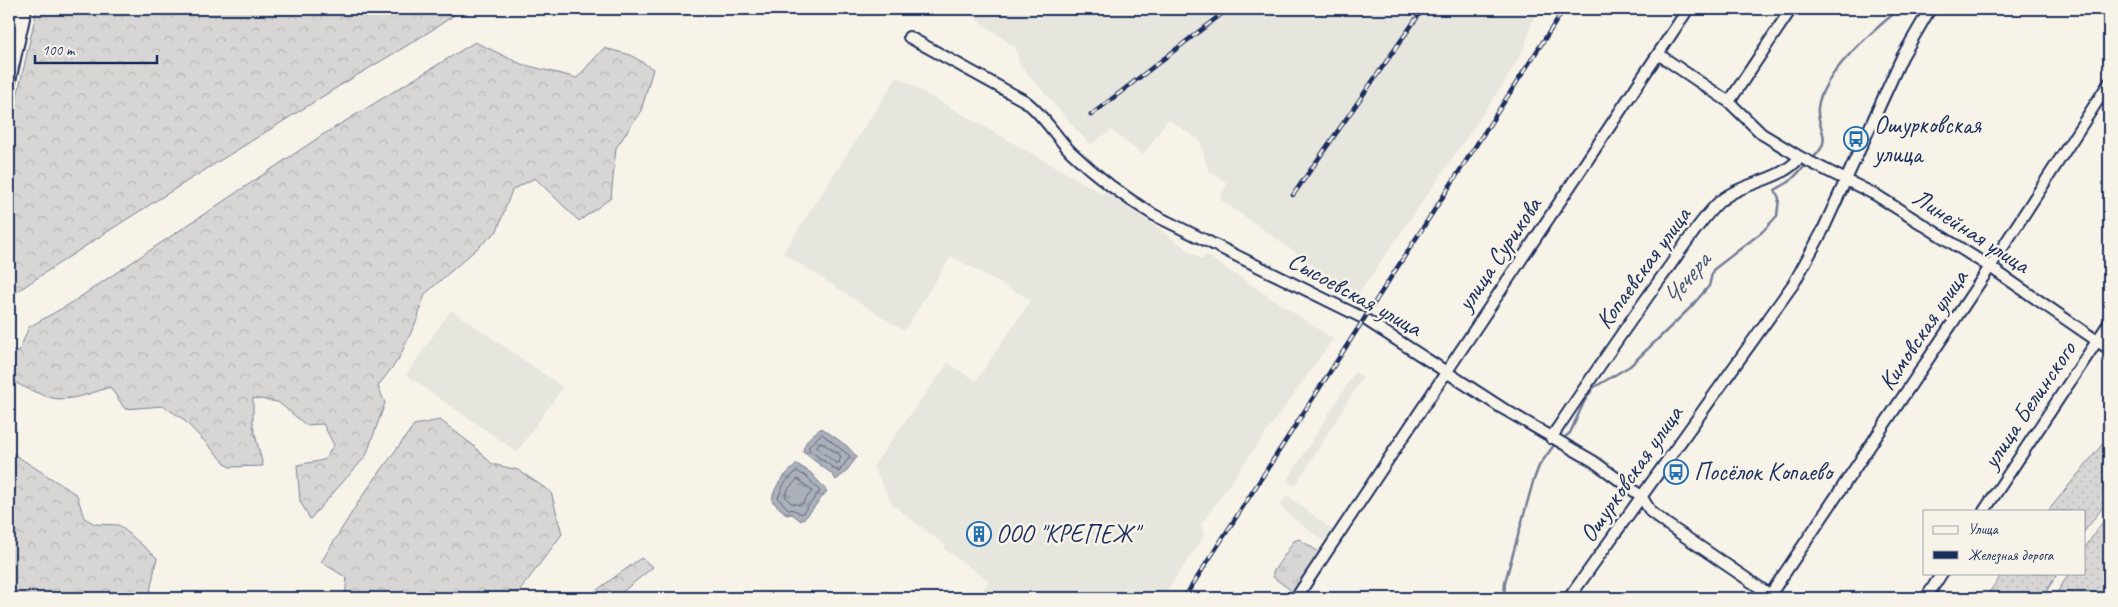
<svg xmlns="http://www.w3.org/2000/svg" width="2118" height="607" font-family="Caveat,sans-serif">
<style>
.built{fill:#e6e5de}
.grass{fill:url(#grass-tufts);stroke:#798299}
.forest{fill:url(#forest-crowns);stroke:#798299}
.garden{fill:url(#garden-dots);stroke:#798299}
.water{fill:url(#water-ripples);stroke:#727c95}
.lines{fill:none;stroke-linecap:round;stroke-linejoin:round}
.shore{stroke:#556382;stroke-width:1}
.stream{stroke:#727c95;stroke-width:2.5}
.minor-casing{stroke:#1b2f5e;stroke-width:14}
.major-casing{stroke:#1b2f5e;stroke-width:16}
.minor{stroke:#f7f3e8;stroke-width:10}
.major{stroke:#f7f3e8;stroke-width:12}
.rail-casing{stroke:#1b2f5e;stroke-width:4.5}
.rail{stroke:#f7f3e8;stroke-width:2.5;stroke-dasharray:8;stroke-linecap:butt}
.labels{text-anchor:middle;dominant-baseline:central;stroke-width:5;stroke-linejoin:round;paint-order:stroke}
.poi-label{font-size:25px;fill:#1b2f5e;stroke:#f7f3e8;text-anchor:start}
.street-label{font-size:25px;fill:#1b2f5e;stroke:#f7f3e8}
.water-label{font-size:26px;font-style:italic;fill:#465679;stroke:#f7f3e8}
</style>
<defs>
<pattern id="grass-tufts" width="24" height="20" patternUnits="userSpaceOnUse" patternTransform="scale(1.25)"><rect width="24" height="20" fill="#d7d6d4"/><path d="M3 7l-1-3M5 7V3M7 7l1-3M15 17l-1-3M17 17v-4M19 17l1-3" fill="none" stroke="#b8b8b8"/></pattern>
<pattern id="forest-crowns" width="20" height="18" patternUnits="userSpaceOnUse" patternTransform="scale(1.25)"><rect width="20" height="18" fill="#d7d6d4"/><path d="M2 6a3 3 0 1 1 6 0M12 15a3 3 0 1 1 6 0" fill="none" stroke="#b8b8b8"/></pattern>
<pattern id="garden-dots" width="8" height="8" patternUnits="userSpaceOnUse" patternTransform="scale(1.25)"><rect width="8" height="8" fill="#d7d6d4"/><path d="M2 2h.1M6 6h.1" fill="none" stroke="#b8b8b8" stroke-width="1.8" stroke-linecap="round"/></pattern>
<pattern id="water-ripples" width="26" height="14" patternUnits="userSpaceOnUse" patternTransform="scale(1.25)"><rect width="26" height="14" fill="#acb0b9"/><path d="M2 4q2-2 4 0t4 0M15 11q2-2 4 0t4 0" fill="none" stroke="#8b909a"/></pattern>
</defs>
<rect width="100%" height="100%" fill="#f7f3e8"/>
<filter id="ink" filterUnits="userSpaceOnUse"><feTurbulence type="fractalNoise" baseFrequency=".02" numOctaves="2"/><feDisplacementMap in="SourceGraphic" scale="10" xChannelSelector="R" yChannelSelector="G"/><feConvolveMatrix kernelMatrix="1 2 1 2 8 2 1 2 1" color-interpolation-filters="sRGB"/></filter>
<g filter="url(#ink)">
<path class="built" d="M963,9H1540L1533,19L1525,46L1505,82L1357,296L1220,199L1227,183L1208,170L1200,141L1168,119L1143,155L1111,130L1090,145L1019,64L1016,48Z
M897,77L1103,194L1106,191L1202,260L1206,255L1333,339L1201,524L1204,536L1162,598H977L989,581L944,549L946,546L893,505L873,466L948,363L976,381L1031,300L951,256L904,331L783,253Z
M451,310L563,387L517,452L406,375Z
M1355,372L1363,377L1295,486L1287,481Z
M1287,495L1335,532L1327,543L1298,522L1280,506Z"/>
<path class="grass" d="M1299,539L1319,552L1320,557L1298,589L1292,591L1273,577V572L1294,541Z"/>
<path class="forest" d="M37,9H463C424,37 382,60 341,85C230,155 117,223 9,297V133Z
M475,42L521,64L577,78L604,48L631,55L653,69L641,111L616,148L611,198L579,221L535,178L512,190L497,231L425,294L417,320L398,360L378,386L385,403L366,456L310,519L300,501L297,465L324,460L334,445L323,424L306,425L278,402L253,398V426L263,466L229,467L182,418L163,406L125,409L110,387C94,392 78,399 60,399C47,399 21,386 9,379V352L19,351L29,327L68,305L324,134Z
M440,420L474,446L492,464L518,470L551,492L562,534L518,593L517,598H345L347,578L321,562L361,498L414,425Z
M9,451L77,495L84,518L95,524L119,525L157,558L150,591L160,598H9Z
M641,558L653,567L615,598H586Z"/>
<path class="garden" d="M2109,436V499L2084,532V511H2048Z
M2109,513V598H2054L2069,573H2084V549Z
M2003,573H2058L2042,598H1985Z"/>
<path class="water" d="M822,428L847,446L857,457L845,473L836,480L832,474L803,452C804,441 812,434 822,428Z
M797,464L811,473L827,491L807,516L801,521L792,514L787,515L772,501C774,484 785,475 797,464Z"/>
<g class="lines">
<path class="shore" d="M822,434L850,456L839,472L809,450V446Z
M821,442L841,456L839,463H836L818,449L817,446Z
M797,471L807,477L820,491L802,514L794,510L788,509L778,498L784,484Z
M798,479L812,491L801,505L791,503L785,496L789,488Z"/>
<path class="stream" d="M1815,156C1832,139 1819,130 1818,113C1817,108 1820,96 1823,91C1836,63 1869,35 1892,15L1889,9
M1565,437L1570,433L1584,402L1593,388L1630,366L1691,307L1709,286L1713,270L1762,232L1777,216L1779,198L1775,190L1789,182L1804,167
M1510,598L1504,595L1505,582L1533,482L1539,466L1554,445"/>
<defs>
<path id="minor" d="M909,37L1025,101C1044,115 1055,136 1071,152C1096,176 1124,197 1154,215L1363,318L1502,408L1593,461L1641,496L1651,512L1668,525L1775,598
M1658,54L1729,102L1762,134L1800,157L1876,195L1990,267L2109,349
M1729,102L1791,9
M1551,438C1587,384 1623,331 1661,278C1679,254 1695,227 1716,205C1739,181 1780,183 1800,157
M1984,511L2109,323
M1296,598L1688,9
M1569,598L1794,283L1822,232L1902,57L1930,9
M1768,598L1990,267L2109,83
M1926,598L1942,573"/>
<path id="major" d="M9,33L14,9
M9,81L25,9"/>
</defs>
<use href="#minor" class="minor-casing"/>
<use href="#major" class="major-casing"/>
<use href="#minor" class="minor"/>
<use href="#major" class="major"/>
<defs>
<path id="rail" d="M1091,115L1228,9
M1293,195L1423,9
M1184,598L1564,9"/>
</defs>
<use href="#rail" class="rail-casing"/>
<use href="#rail" class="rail"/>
</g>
</g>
<defs>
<symbol id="bus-ring" viewBox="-11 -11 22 22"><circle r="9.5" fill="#f7f3e8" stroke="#1f6fb2" stroke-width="1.5"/><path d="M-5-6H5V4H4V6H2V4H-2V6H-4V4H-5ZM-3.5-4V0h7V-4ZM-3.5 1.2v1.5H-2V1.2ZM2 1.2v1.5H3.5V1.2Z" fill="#1f6fb2"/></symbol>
<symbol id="building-ring" viewBox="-11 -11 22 22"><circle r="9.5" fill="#f7f3e8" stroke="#1f6fb2" stroke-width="1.5"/><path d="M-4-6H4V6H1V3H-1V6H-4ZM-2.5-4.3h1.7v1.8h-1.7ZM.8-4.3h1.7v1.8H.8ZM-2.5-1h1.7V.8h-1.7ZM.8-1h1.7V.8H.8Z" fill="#1f6fb2"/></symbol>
</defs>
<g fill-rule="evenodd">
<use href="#bus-ring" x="1842" y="125" width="28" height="28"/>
<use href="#bus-ring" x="1662" y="458" width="28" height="28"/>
<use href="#building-ring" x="965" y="520" width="28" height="28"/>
</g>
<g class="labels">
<g class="poi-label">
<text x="1874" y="125">Ошурковская<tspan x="1874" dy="29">улица</tspan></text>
<text x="1694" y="472">Посёлок Копаево</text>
<text x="996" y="534">ООО "КРЕПЕЖ"</text>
</g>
<g class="street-label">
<text transform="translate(1971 231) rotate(33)">Линейная улица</text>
<text transform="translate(1499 254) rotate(-56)">улица Сурикова</text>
<text transform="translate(1643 268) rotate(-54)">Копаевская улица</text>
<text transform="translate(1355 294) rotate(29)">Сысоевская улица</text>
<text transform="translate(1923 330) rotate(-56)">Кимовская улица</text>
<text transform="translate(2029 405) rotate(-56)">улица Белинского</text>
<text transform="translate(1631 474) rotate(-55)">Ошурковская улица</text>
</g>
<g class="water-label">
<text transform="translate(1686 279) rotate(-51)">Чечера</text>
</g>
</g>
<rect width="2118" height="607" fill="none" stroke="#f7f3e8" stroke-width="30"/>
<rect x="15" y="15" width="2088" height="577" fill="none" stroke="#1b2f5e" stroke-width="2" filter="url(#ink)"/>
<rect x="1923" y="510" width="162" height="65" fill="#f7f3e8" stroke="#9fa5b1"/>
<rect x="1933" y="526" width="25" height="8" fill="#f7f3e8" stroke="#9fa5b1"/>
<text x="1968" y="534" font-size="15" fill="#1b2f5e">Улица</text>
<rect x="1933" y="551" width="25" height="8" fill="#1b2f5e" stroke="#9fa5b1"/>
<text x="1968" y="560" font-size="15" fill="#1b2f5e">Железная дорога</text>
<path d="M35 55v8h122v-8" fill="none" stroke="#1b2f5e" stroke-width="2.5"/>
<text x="42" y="55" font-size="15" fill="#1b2f5e" stroke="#f7f3e8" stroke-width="4" paint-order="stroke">100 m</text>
</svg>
